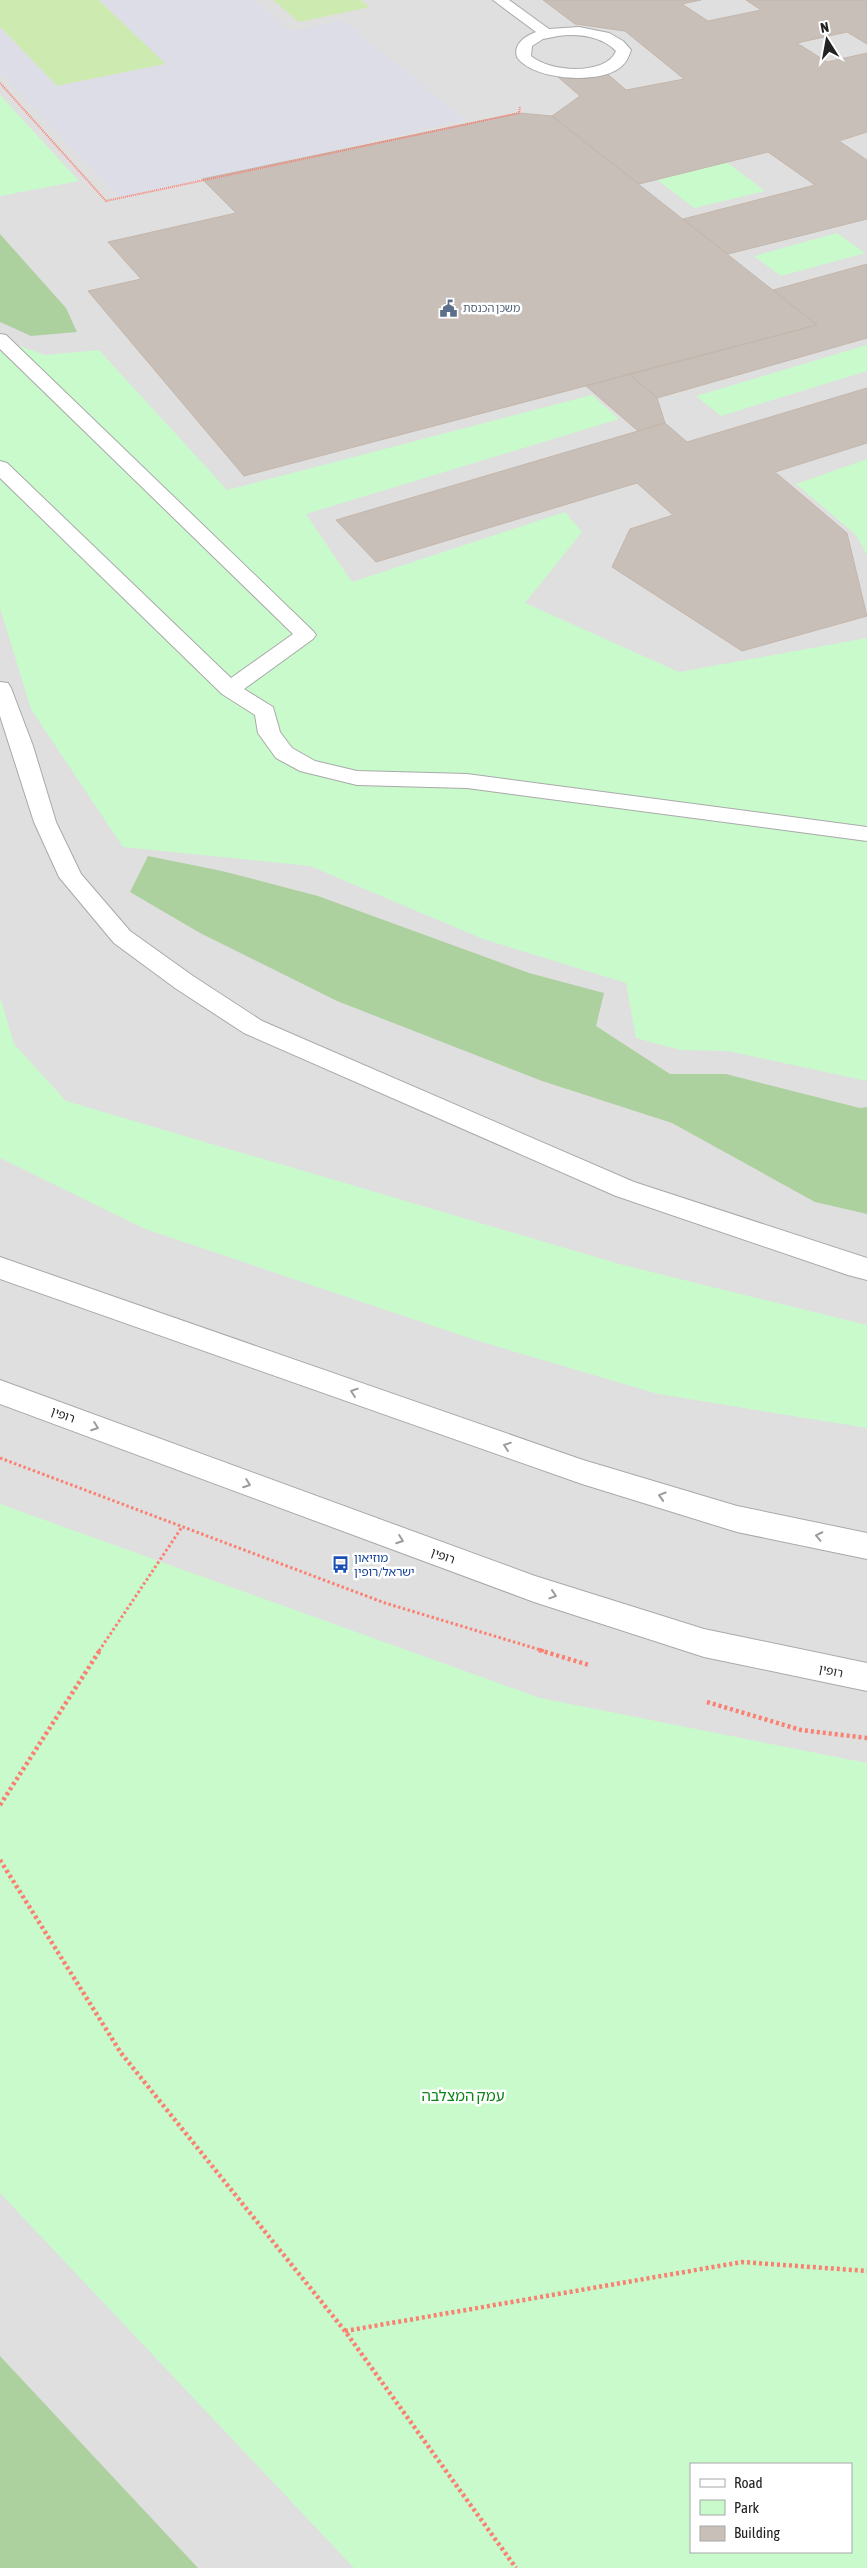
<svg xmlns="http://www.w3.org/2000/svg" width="867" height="2568" font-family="'Asap Condensed','Noto Sans Hebrew',sans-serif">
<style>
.residential{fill:#e0dfdf;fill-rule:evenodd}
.grass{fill:#cdebb0}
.forest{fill:#add19e}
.park{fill:#c8facc;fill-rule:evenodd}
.plaza{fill:#dddde8}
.building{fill:#c7bfb8;stroke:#c4b6ab}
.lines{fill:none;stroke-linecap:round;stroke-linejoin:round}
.minor-casing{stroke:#a9a9a9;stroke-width:2}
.path-far2{stroke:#fa8072;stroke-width:2;stroke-dasharray:1 1;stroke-linecap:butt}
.path-far1{stroke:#fa8072;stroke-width:3;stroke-dasharray:2.5 2.5;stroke-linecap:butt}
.path{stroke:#fa8072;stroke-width:4.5;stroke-dasharray:3 3;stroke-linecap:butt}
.minor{fill:#fff;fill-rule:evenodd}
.oneway{stroke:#9c9c9c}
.labels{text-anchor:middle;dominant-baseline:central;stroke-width:5;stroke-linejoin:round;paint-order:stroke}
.far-service-label{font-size:11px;fill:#4e5e75;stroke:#fff;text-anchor:start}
.street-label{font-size:12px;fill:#222;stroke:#fff}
.transit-label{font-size:12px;fill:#164399;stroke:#fff;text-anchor:start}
.near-park-label{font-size:15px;fill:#0c8416;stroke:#fff}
</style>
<rect width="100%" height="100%" fill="#f2efe9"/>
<path class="residential" d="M0,0H867V2568H0ZM691,2464H851V2552H691Z"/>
<path class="grass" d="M0,0H99L166,64L57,86L0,27Z
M273,0H360L370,7L299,22Z"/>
<path class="forest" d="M0,234L66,308L77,332L31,336L0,322Z
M148,856L222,871L318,896L529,973L604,993L596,1026L670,1074H726L860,1108L867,1107V1214L815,1202L672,1123L542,1081L337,1001L200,933L130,892Z
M0,2356L198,2568H0Z"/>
<path class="park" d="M0,95L79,181L0,196Z
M725,161L765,191L694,208L655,178Z
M837,233L865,253L781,276L754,256Z
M0,339L45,355L99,350L227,490L592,395L619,419L306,514L352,582L565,512L582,532L525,603L679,672L867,638V1081L728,1051L680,1050L636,1038L626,983L483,939L310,866L123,847L31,709L0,608Z
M867,345V371L721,416L696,396Z
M867,459V555L856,535L796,484Z
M0,997L14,1044L66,1101L623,1265L867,1325V1428L658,1394L472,1339L145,1229L0,1158Z
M0,1504L540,1698L867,1763V2568H354L0,2193ZM691,2464H851V2552H691Z"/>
<path class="plaza" d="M99,0H254L290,31L343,20L465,120L119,198L0,72V27L57,86L166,64Z"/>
<path class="building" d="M543,0H701L682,4L708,21L761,10L746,0H867V44L847,32L797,43L827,62L867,53V132L839,141L867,160V219L728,254L683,219L815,185L768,152L639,184L552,116L580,96L558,77L602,69L626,90L684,79L625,31L575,24Z
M519,113L552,116L817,325L244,476L88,291L141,279L108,242L236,213L202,179Z
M867,264V338L657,398L629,374L817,325L773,290Z
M629,374L657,398L665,423L638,431L586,386Z
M867,388V443L775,472L847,533L867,616L742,651L612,567L630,529L673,515L637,483L376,562L336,520L665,423L687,442Z"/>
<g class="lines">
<defs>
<path id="minor" d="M493,0H509L549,29L579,27L609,33L623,41L631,50C628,58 626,64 618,69C596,84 532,80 517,57C513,44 525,36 536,32ZM558,36C577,33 602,36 616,51C606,76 549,72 531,56L532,46L543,39Z
M0,334L6,335L313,631L316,635L313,639L244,689L273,707L280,732L292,748L315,761L357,771L467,774L867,827V841L467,788L357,785L300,771L276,758L258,733L255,715L222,694L0,478V461L7,463L231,678L293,634L0,349Z
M0,682L8,683L11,688L33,746L56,822L81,874L130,931L193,976L262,1021L634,1182L867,1258V1280L848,1275L616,1196L244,1033L175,988L114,943L59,877L34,822L0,716Z
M0,1257L583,1460L737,1506L867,1533V1559L737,1532L582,1484L0,1279Z
M0,1380L535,1576L704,1629L867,1663V1691L704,1657L534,1602L0,1404Z"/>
</defs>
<use href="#minor" class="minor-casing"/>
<path class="path-far2" d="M0,83L106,201L519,113L520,107"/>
<path class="path-far1" d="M0,1458L385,1603L544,1651
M99,1651L182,1527"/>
<path class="path" d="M539,1650L589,1665
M707,1702L801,1730L867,1738
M0,1805L100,1650
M0,1860L121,2053L345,2331L516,2568
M345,2331L742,2262L867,2271"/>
<use href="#minor" class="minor"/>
</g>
<defs><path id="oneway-chevron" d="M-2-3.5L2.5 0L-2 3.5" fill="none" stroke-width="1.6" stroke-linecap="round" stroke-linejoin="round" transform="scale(1.25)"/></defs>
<g class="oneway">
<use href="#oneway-chevron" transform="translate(354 1392) rotate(-161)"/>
<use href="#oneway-chevron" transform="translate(95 1427) rotate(20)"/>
<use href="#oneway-chevron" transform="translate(507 1446) rotate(-161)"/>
<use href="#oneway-chevron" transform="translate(247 1484) rotate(20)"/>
<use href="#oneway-chevron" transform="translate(662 1496) rotate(-163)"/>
<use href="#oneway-chevron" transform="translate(819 1536) rotate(-168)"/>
<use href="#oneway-chevron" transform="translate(400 1540) rotate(20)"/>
<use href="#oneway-chevron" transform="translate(553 1595) rotate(18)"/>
</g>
<defs>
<symbol id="civic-bare" viewBox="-9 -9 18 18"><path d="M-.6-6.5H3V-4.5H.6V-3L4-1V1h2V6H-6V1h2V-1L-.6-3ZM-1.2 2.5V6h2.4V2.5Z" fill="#5c6f8a" stroke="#fff" stroke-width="2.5" paint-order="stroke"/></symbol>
<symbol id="bus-bare" viewBox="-9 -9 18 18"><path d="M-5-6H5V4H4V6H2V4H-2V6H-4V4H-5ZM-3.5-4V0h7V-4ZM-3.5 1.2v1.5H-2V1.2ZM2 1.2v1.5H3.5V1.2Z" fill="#1a4fb4" stroke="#fff" stroke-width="2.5" paint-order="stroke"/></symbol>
</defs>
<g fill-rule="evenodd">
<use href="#civic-bare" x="436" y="296" width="25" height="25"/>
<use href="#bus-bare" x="328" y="1552" width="25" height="25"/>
</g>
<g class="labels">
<g class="far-service-label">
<text x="463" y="308">משכן הכנסת</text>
</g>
<g class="street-label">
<text transform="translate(63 1415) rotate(20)">רופין</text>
<text transform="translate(443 1556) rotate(20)">רופין</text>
<text transform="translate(831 1671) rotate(12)">רופין</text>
</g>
<g class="transit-label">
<text x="354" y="1558">מוזיאון<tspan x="354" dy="14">ישראל/רופין</tspan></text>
</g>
<g class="near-park-label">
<text x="463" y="2095">עמק המצלבה</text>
</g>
</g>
<rect x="690" y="2463" width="162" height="90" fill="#ffffff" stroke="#a7a7a7"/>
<rect x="700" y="2479" width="25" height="8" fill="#ffffff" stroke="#a7a7a7"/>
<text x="734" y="2488" font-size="15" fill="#222222">Road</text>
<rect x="700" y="2500" width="25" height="15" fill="#c8facc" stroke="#a7a7a7"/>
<text x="734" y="2513" font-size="15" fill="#222222">Park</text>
<rect x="700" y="2526" width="25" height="15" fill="#c7bfb8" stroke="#a7a7a7"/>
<text x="734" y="2538" font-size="15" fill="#222222">Building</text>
<g transform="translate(827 40) rotate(349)" stroke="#ffffff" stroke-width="4" paint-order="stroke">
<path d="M0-4L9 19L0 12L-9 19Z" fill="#222222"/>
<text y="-8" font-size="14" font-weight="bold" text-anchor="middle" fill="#222222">N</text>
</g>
</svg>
